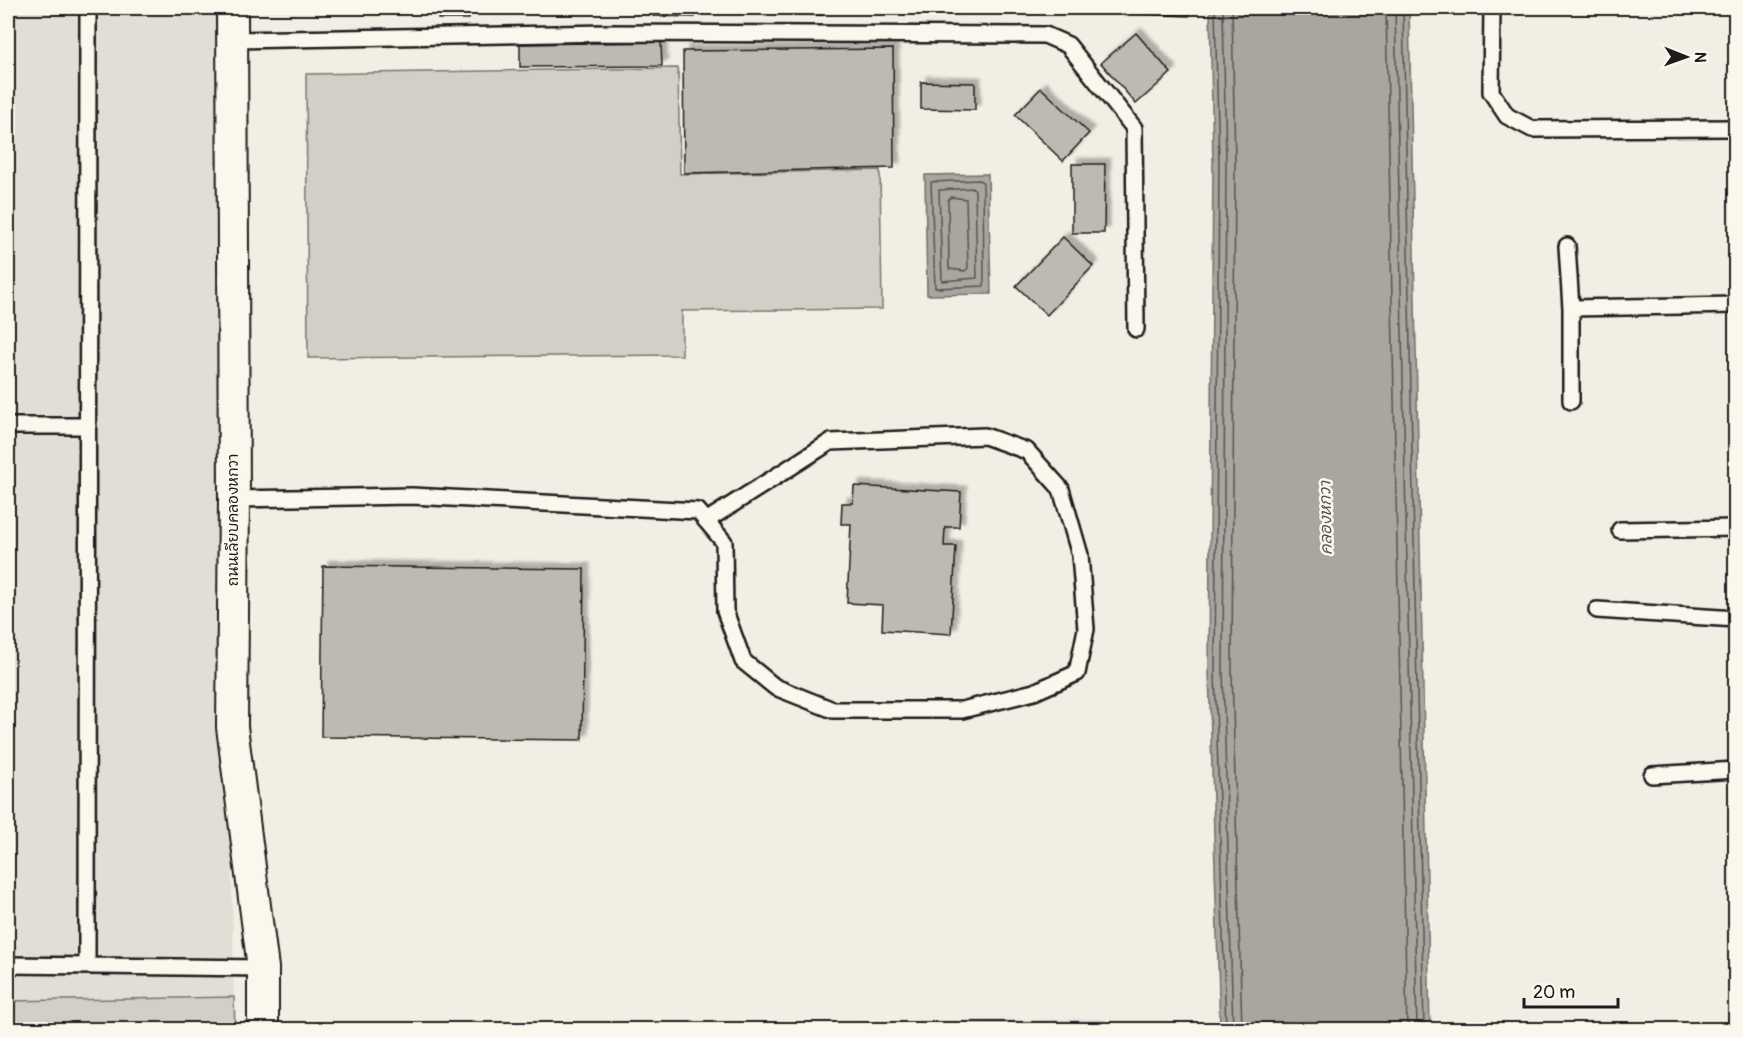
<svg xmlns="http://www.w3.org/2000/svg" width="1743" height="1037" font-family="Pangolin,'Playpen Sans Thai',sans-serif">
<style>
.built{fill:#e2ded5}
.green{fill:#d2cfc6;stroke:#777671;stroke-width:1.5}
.water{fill:#a9a6a0;stroke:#716f6b;stroke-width:1.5}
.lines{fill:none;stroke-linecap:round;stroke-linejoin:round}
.shore{stroke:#545351;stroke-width:1.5}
.building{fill:#bdbab1;stroke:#1c1c1c;stroke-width:1.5;filter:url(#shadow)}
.lane-casing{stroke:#1c1c1c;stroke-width:20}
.street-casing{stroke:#1c1c1c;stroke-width:34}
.lane{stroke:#fbf7ec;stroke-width:15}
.street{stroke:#fbf7ec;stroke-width:30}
.labels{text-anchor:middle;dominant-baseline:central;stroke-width:5;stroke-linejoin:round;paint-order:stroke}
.street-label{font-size:15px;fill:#1c1c1c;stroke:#fbf7ec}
.water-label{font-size:16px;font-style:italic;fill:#545351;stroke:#fbf7ec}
</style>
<defs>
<filter id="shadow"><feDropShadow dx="5.5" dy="-5.5" stdDeviation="1.5" flood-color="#0004"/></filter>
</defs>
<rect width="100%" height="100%" fill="#f2eee4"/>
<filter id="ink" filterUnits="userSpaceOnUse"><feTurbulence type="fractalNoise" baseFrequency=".0167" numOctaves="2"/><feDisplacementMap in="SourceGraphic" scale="12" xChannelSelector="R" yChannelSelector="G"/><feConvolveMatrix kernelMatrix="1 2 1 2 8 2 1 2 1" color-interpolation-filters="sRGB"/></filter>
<g filter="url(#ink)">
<path class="built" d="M8,8H216L234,997L8,1001Z"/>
<path class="green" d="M678,68L680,174L880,170L882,309L682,311V355L308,358L306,74Z
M234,997L235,1029H8V1001Z"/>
<path class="water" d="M1210,8H1409L1430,1029H1220L1209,672L1213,163Z
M988,174L991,294L927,295L925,175Z"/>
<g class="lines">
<path class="shore" d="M1215,8L1219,163L1215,672L1226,1030
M1223,8L1226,163L1223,671L1233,1030
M1232,8L1235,163L1232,671L1242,1030
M1386,8L1407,1030
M1395,8L1417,1030
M1403,8L1424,1030
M980,180L983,183L984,286L935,288L931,182Z
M973,188L975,190L977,278L942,281L939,190Z
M951,197L966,199L968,268L965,271L949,269L948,200Z"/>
</g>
<path class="building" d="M439,8H469V19H438Z
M481,8H651V9L481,10Z
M653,8H695V17L653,16Z
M699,8H735V13L699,12Z
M774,8H823V15L774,14Z
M1145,8H1190L1189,16L1145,14Z
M1136,33L1171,73L1136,104L1101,63Z
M661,42L662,66L520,67V44Z
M893,49L894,168L684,173L683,51Z
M921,82L975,83V110L921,109Z
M1041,88L1089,133L1063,161L1015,115Z
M1072,164H1105L1104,233H1072Z
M1063,237L1093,266L1047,315L1016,286Z
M854,486L961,492L959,527H945L944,546H956L951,634L882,630L883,605L847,603L851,524H841L842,503H853Z
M323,566L584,569L582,740L321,737Z
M1098,1027V1030H845Z"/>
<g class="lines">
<defs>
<path id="lane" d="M1492,8L1491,92L1507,116L1532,129L1736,128
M231,40L607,33L1045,35L1068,45L1134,128L1136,329
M1567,246L1571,308V401
M1571,308L1736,305
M8,426H88
M234,499L412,496L698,511L724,542L725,611L743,661L775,687L833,710H962L1034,692L1077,673L1086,629L1080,555L1061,489L1027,451L985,436L830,442L706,521
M1620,530L1736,528
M1597,610L1736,619
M1652,775L1736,770
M87,964L88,8
M8,965L263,968"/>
<path id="street" d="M232,8L234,499L232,727L263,968V1030"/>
</defs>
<use href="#lane" class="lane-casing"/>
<use href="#street" class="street-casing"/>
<use href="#lane" class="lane"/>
<use href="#street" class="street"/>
</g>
</g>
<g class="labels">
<g class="street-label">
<text transform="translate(233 520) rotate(-90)">ถนนเลียบคลองหกวา</text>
</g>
<g class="water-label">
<text transform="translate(1326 518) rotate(-91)">คลองหกวา</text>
</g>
</g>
<rect width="1743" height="1037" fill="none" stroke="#fbf7ec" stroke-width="30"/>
<rect x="15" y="15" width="1713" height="1007" fill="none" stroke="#1c1c1c" stroke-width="2" filter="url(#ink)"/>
<g transform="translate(1686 57) rotate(91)" stroke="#fbf7ec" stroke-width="4.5" paint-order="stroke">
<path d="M0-4.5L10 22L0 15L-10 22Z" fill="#1c1c1c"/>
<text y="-9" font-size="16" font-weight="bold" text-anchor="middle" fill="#1c1c1c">N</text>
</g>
<path d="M1524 998v9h94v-9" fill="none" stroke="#1c1c1c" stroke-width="3"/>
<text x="1533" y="998" font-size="18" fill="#1c1c1c" stroke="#fbf7ec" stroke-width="4.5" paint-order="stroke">20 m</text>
</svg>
